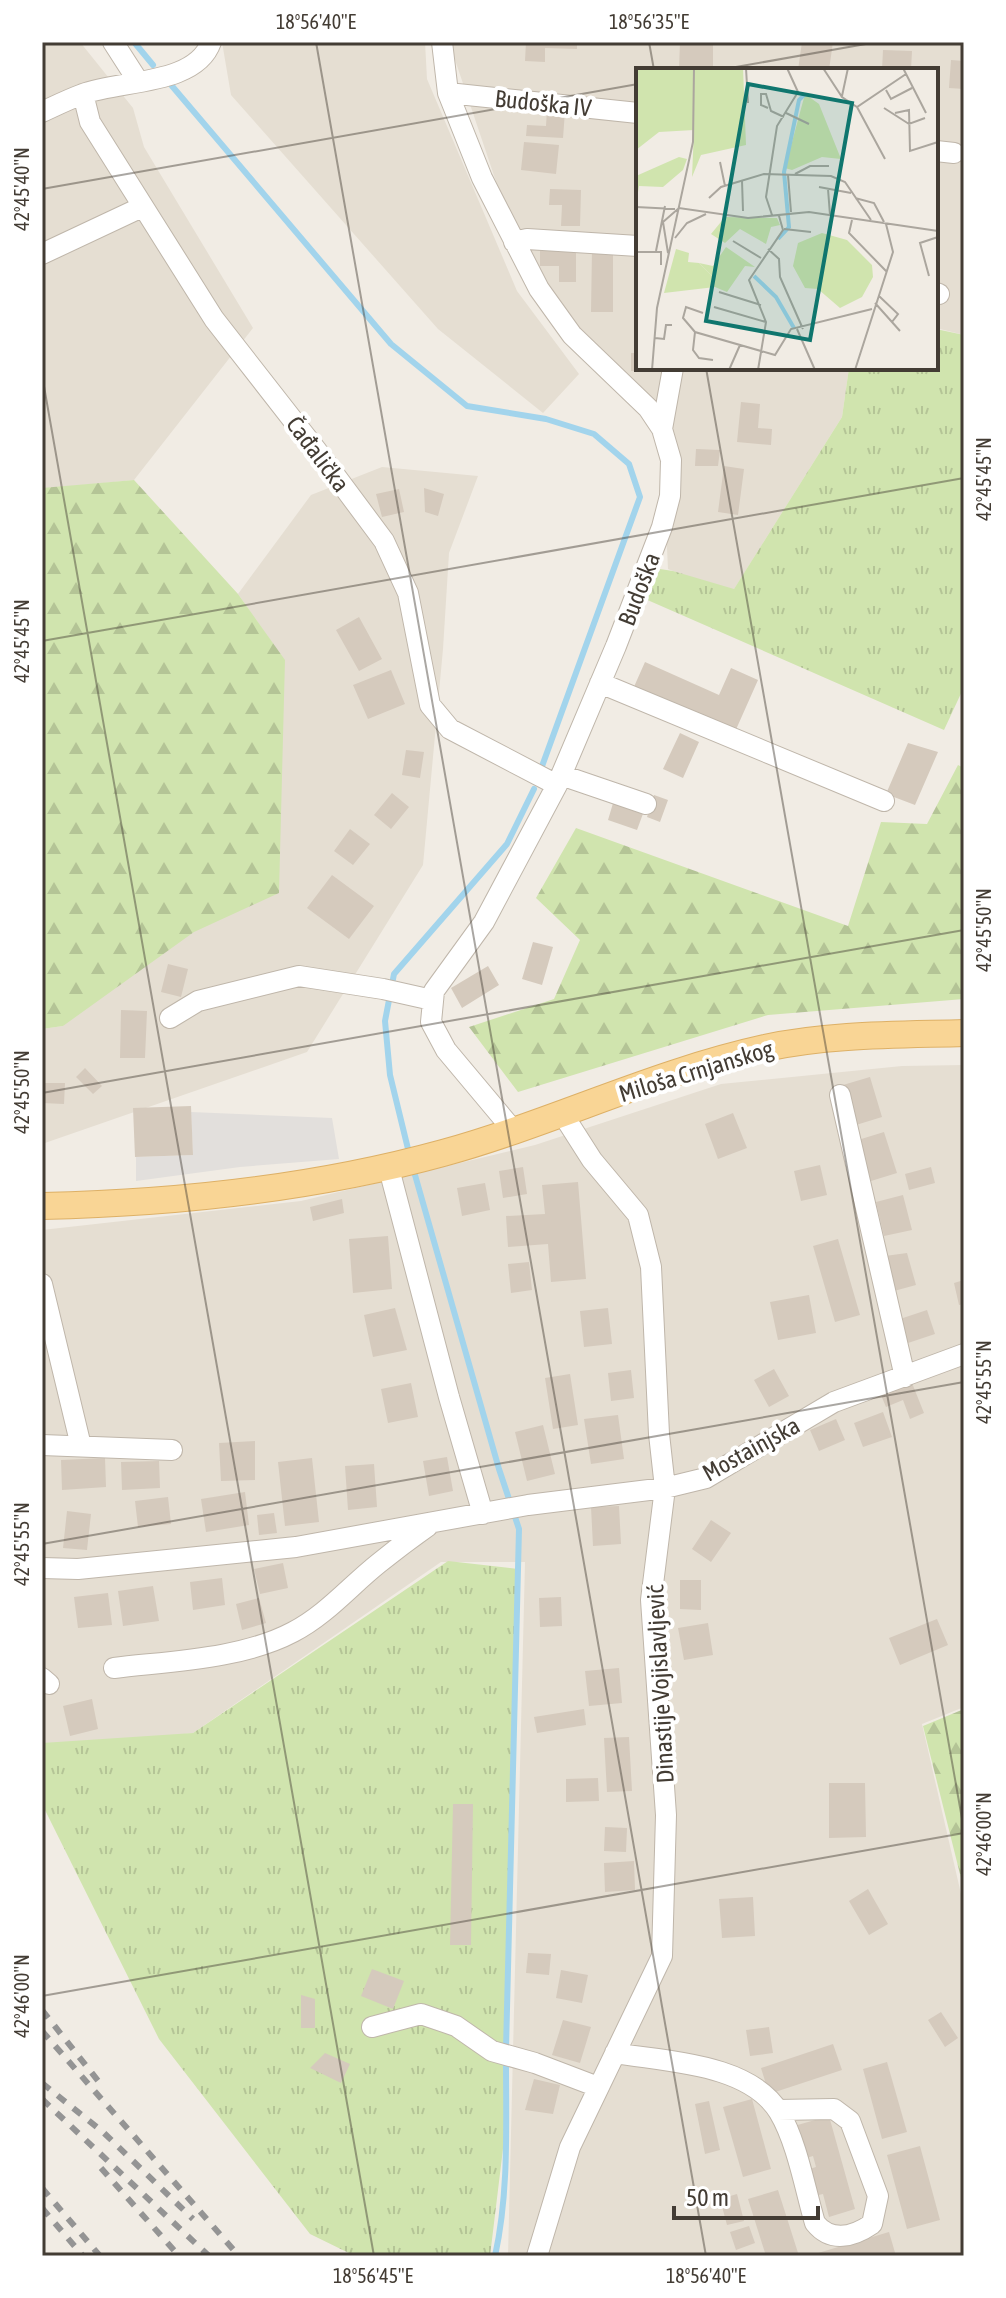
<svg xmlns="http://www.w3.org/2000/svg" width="1006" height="2298" font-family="'Asap Condensed',sans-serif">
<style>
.residential{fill:#e5ded2}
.grass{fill:url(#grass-tufts)}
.forest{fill:url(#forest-firs)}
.parking{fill:#e2dfdc}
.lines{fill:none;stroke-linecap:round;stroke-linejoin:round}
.stream{stroke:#a2d4ec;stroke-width:6}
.building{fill:#d5cabd}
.minor-casing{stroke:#bfb6aa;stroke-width:22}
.major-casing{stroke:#ddb066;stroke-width:28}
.minor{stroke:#fff;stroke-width:20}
.major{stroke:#f9d595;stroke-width:26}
.rail{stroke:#949494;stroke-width:6;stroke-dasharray:10 10;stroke-linecap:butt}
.ticks{fill:none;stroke:#433c34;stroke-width:2;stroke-opacity:0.45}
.labels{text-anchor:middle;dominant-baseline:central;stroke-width:8;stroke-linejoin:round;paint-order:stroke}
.street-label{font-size:24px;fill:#433c34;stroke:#fff}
.inset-river{fill:none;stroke:#a2d4ec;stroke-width:4}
.inset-road{fill:none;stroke:#aba69e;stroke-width:2}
.view{fill:#0f766e;fill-opacity:0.15;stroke:#0f766e;stroke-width:4}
.inset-edge{fill:none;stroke:#433c34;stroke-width:4}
.neatline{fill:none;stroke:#433c34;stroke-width:3}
.ticks-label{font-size:20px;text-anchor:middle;fill:#433c34}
</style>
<defs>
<pattern id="grass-tufts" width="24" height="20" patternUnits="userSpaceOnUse" patternTransform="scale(2)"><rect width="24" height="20" fill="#d0e4ae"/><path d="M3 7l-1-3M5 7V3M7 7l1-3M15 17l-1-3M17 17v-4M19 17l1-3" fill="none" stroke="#b4c496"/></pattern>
<pattern id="forest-firs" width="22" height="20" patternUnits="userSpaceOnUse" patternTransform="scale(2)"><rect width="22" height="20" fill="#d0e4ae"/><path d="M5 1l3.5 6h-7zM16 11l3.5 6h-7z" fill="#b4c496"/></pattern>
</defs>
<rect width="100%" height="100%" fill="#f1ece4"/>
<path class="residential" d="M42,42H80L133,108L144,147L253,328L134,480L42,489Z
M222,42H425L427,79L517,291L579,374L543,413L438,329L231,95Z
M449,42H964V335L936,328V70H638V368H849L842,417L731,594L668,569L666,528L674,453L565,316L514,235Z
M382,467L478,476L449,553L443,649L423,865L307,1052L42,1144V1029L63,1026L285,661L238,594L311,495Z
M964,1065V1707L922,1724L964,1907V2256H508L525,1562H441L193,1733L42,1750V1230L301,1201L535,1145L721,1084L902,1066Z"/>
<path class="grass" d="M936,329L964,335V687L944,730L636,595L647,567L673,571L734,589L842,417L849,368H936Z
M448,1561L518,1569L508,1967L506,2124L490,2256H355L310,2234L159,2039L42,1804V1743L193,1733Z"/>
<path class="forest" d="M134,480L238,594L285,660L279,893L194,932L63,1026L42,1029V488Z
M958,765L964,768V999L768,1015L518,1092L469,1027L554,999L580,940L536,898L576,828L848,926L881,822L927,824Z
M964,1709V1890L923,1726Z"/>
<path class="parking" d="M191,1112L332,1118L339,1159L240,1167L136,1181V1157L193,1155Z"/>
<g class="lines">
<path class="stream" d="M134,42L153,65
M172,86L391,344L467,406L546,419L594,434L629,464L640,497L541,769
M409,1153L390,1075L385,1021L394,974L507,844L534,789
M413,1168L499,1469L519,1529L506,2049
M495,2256C509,2193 506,2125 506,2060"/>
</g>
<path class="building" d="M526,42H577V49L545,48V62L525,61Z
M680,42H713V70H679Z
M802,42H833L829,70H798Z
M883,50L912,51L911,70H882Z
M951,60L964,61V89L949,88Z
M547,110L565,111L563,138L526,136L527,125L546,126Z
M524,142L559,145L556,174L521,170Z
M550,189L581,190L580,226H561L562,205H549Z
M540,247H576V282H559V266H540Z
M592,250H613V312H591Z
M631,353H638V368H665V372L631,371Z
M741,402L760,404L758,428L772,429L771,445L737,442Z
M696,449L720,450L718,466H695Z
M724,466L744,469L738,515L718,512Z
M424,488L444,494L438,516L425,512Z
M399,489L404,512L382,517L376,494Z
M359,617L382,659L359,671L336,630Z
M645,662L719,695L731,668L758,680L734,734L633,689Z
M391,670L405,704L368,719L353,685Z
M680,733L699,742L683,778L663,769Z
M908,743L938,752L915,805L886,794Z
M406,750L424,752L420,778L402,775Z
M392,793L409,807L391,829L374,815Z
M654,795L668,800L660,822L647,817Z
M614,800L644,811L637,830L608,820Z
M350,829L370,844L353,865L334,851Z
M332,875L374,906L349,939L307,908Z
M533,942L553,947L542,985L522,979Z
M168,964L188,969L181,997L161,992Z
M488,966L499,985L462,1008L451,988Z
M121,1010L147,1011L145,1058H120Z
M85,1068L102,1086L93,1094L76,1077Z
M870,1077L882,1117L856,1125L843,1085Z
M42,1083H65L64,1104L42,1103Z
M191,1106L193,1155L135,1157L133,1108Z
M733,1113L747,1148L718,1159L705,1124Z
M884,1132L897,1173L871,1181L858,1140Z
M820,1165L827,1195L801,1201L794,1171Z
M523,1167L527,1194L503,1198L499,1171Z
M931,1167L935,1183L909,1190L905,1174Z
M578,1182L586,1279L551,1282L548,1244L508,1247L506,1216L545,1214L542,1185Z
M485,1183L490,1210L462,1216L457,1188Z
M903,1195L912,1230L884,1236L876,1202Z
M342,1199L344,1213L313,1221L310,1207Z
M388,1236L392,1289L353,1293L349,1239Z
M838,1239L860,1315L835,1322L813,1246Z
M907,1253L916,1285L894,1291L885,1256Z
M529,1262L532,1290L511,1293L508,1264Z
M964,1280V1304L959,1305L954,1283Z
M809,1295L816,1333L778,1340L770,1302Z
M395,1308L407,1350L373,1357L364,1315Z
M608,1308L612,1344L584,1347L580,1311Z
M927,1310L935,1334L905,1344L897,1320Z
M774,1369L789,1396L769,1407L754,1380Z
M631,1370L634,1398L611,1401L608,1373Z
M570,1374L578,1425L553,1429L545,1378Z
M411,1383L418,1417L388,1423L381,1389Z
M912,1383L924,1413L910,1419L903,1400L886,1407L881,1395Z
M883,1412L892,1437L863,1447L854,1423Z
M618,1415L624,1459L591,1464L584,1419Z
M836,1419L845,1440L819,1451L810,1430Z
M543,1425L555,1474L527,1481L515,1432Z
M255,1441V1480L221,1481L219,1443Z
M447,1457L453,1491L429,1496L423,1461Z
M105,1458L106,1487L62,1490L61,1460Z
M312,1458L319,1522L285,1526L278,1462Z
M159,1461L160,1488L122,1490L121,1462Z
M374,1464L377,1507L348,1510L345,1466Z
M245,1492L249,1525L206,1532L201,1499Z
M168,1497L171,1524L138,1527L135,1501Z
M619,1506L621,1544L593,1546L591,1507Z
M67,1511L91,1514L87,1550L63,1548Z
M274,1513L277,1533L259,1535L257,1515Z
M711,1520L731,1533L711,1562L692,1549Z
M283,1563L288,1588L260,1594L254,1569Z
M222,1578L225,1605L193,1610L190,1582Z
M680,1580H701V1610L680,1609Z
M153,1586L159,1621L123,1626L118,1591Z
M108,1593L112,1625L78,1628L74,1597Z
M561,1597L562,1626L540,1627L539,1598Z
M259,1598L266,1623L242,1630L236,1604Z
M937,1619L948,1645L900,1665L889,1638Z
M708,1623L713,1655L684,1660L678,1628Z
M619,1668L622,1703L589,1706L585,1671Z
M92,1699L98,1729L70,1736L63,1706Z
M584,1709L586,1725L537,1733L534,1717Z
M629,1737L632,1791L607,1792L604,1738Z
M598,1778L599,1801L566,1802V1779Z
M829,1783H865L866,1837L829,1838Z
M453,1804H473L471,1945H450Z
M605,1827L627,1828L626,1852L604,1851Z
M634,1861L635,1890L605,1892L604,1863Z
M868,1889L888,1924L869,1935L849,1901Z
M753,1897L755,1936L722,1938L719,1899Z
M528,1953L551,1954L549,1975L526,1973Z
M372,1969L404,1981L393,2009L361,1996Z
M561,1970L588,1975L582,2003L556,1998Z
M301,1995L315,1999V2028H301Z
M941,2012L958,2038L945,2047L928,2020Z
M563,2020L591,2027L580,2063L552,2055Z
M769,2027L773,2053L750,2056L746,2030Z
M833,2044L842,2070L769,2094L761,2068Z
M325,2053L350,2064L341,2083L310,2068Z
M887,2062L907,2132L882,2139L863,2069Z
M534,2079L560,2085L553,2114L525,2110Z
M752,2099L771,2169L743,2177L723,2107Z
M709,2101L720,2150L705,2154L695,2104Z
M829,2116L855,2209L829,2217L823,2194L814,2196L806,2170L816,2167L813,2156L803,2159L794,2126Z
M920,2146L940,2220L907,2229L887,2155Z
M778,2190L799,2256H766L748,2199Z
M737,2194L744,2221L727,2225L720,2199Z
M749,2226L755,2243L736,2250L730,2232Z
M889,2232L896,2256H819L818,2253Z"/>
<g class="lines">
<defs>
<path id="minor" d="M113,42L138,81
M442,42L448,93L482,178L539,289L572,335L648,408L662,429L671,460L670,496L662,527L616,646L557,785L484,922L434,991L431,1022L446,1050L513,1130
M448,93L638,113
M83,94L90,122L214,319L317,451L384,541L408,593L430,705L450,729L557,785
M42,112C55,106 69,99 83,94C122,80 196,85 211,42
M936,151L954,153
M514,242L527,239L638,246
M42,254L142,207
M936,293L939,294
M662,429L673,368
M600,683L884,801
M561,775L646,804
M170,1018L198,1001L299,976L383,989L432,1000
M840,1095L905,1377
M388,1165L449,1397L483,1514
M42,1284L81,1446
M42,1445L172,1450
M42,1568L78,1569L296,1547L528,1505L665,1488L706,1478L834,1402L964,1354
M114,1668C171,1661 242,1659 293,1632C326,1615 350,1586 379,1563C395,1550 411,1538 428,1526
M42,1678L49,1684
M372,2027L421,2014L456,2026L492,2051L535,2063L598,2087
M615,2053C666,2062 749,2063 779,2112C797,2142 805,2189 815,2223C831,2243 853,2237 872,2224L878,2196L850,2121L834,2109L778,2110
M537,2256L570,2147L662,1956L666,1815L651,1600L665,1488L659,1434L651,1267L638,1215L592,1160L562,1113"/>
<path id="major" d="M42,1206C177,1203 312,1189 443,1153C552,1123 655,1072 765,1048C830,1034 898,1035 964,1033"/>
</defs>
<use href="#minor" class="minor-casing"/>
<use href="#major" class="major-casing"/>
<use href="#minor" class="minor"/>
<use href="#major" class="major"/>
<path class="rail" d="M42,2010L99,2082
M42,2031L239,2256
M42,2083L103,2132L193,2219
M42,2099L209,2256
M101,2168L179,2256
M42,2188L100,2256
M42,2208L83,2256"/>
</g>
<path class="ticks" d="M316,42L706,2256M649,42L654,70M719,70L877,42M42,189L638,84M706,368L964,1830M42,375L374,2256M42,641L964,478M42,1093L964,930M42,1544L964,1382M42,1996L964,1833"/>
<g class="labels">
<g class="street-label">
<text transform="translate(543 103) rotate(6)">Budoška IV</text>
<text transform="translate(318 454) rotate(53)">Čađalička</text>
<text transform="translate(639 589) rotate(-69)">Budoška</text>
<text transform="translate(696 1071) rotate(-17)">Miloša Crnjanskog</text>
<text transform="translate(751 1449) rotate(-29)">Mostainjska</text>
<text transform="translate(660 1684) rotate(-93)">Dinastije Vojislavljević</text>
</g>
</g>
<g transform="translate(636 68)">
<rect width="302" height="302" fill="#f1ece4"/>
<path d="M169,26L183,36L205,91L186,89L156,102L149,100ZM90,179L119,199L109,198L91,224L79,219L78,210L63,195L77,198Z" fill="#d0e4ae"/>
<path d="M0,0H107L110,77L65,87L56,109L58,62L23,64L0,82ZM43,89L51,91L47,102L27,119L3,118L0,137V108ZM89,149L141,150L144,157L135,159L130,176L104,161L89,175L75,166ZM186,165L211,172L236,197L237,209L226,229L204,240L182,221L169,220L157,198L162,175ZM40,181L53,185L52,194L63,195L78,210L79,219L28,225Z" fill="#d0e4ae"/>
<path class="inset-river" d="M142,171L153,159L148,104L163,32L169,26M118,208L140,229L158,260"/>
<path class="inset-road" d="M110,0L112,35M187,0L206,29L221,39L270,6M267,0L290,45M250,22L255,31L276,20M206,28L212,0M221,39L249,91M132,40L125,37V26H130L135,43L148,49M248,40L273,56L289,50M150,45L173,56M259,45L273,42L274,83L302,74M84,94L89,118M159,106L174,98H193M152,107L155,144M106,113L107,143M183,119L215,125M192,121L194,147M73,130L85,119L128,106L195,108L209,114L235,152M219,130L238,135L248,154M0,139L39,141M136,147L130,129L141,58L162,24L151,0M216,152L213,165L250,203M27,154L43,140L112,150L173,144L302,163M27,154L32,185M148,161L175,164M39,170L51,155L70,146M97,173L125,190M132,181L143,191L144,209L167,261M20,183L29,138M0,184H25V197M293,208L284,175L302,169M83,224L125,237M243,228L262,246L256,254M239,235L264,263M78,239L130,254M67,245L50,239L47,250L59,264L139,287L155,261L236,241M161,261L179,302M59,264L57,282L63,290L77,292M19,270L28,271L30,257H36M16,302L21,240L57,74L58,0M93,302L104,277M122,302L130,254L113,212L147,162L143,148M219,302L257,184L250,156"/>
<path class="view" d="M112,16L216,35L174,272L70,253Z"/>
<rect width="302" height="302" class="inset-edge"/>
</g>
<rect width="1006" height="2298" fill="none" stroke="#ffffff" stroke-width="88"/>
<path d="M674 2206v12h144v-12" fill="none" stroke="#433c34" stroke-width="4"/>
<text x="686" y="2206" font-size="24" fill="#433c34" stroke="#ffffff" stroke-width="6" paint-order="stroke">50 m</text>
<rect x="44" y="44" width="918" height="2210" class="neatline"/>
<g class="ticks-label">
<text x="316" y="29">18°56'40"E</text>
<text x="649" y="29">18°56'35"E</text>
<text transform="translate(22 189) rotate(-90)" y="7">42°45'40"N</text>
<text transform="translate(984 479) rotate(-90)" y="7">42°45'45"N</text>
<text transform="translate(22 641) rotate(-90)" y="7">42°45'45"N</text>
<text transform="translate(984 930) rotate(-90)" y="7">42°45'50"N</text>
<text transform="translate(22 1092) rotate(-90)" y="7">42°45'50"N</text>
<text transform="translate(984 1382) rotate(-90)" y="7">42°45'55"N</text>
<text transform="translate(22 1544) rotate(-90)" y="7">42°45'55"N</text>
<text transform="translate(984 1834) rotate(-90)" y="7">42°46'00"N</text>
<text transform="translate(22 1996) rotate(-90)" y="7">42°46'00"N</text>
<text x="373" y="2283">18°56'45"E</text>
<text x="706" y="2283">18°56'40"E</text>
</g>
</svg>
